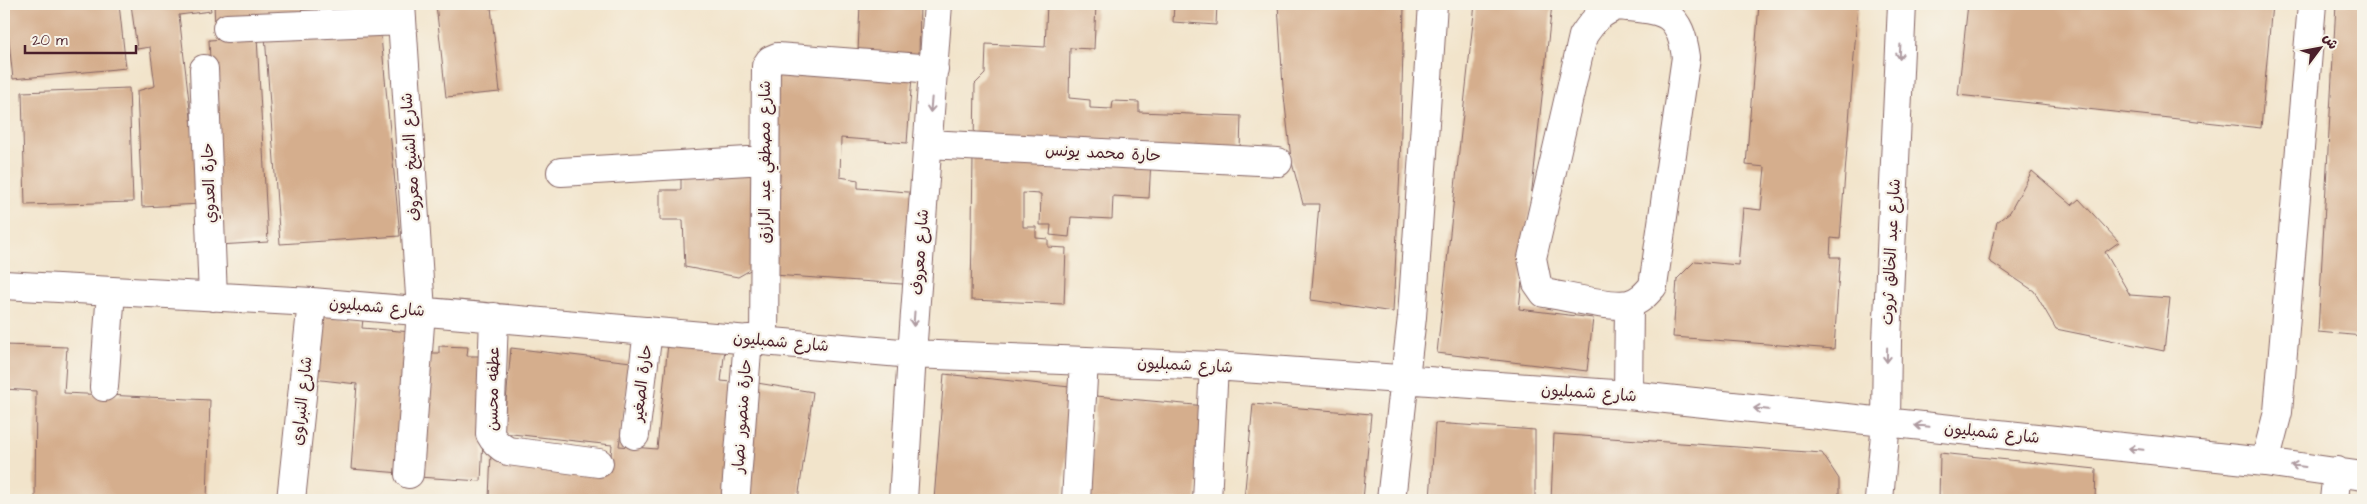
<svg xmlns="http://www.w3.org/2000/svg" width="2367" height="504" font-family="'Architects Daughter','Playpen Sans Arabic',sans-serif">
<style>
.building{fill:#d5ae8d}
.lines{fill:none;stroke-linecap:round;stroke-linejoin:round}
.minor-casing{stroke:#856463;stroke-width:30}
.minor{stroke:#fff;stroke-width:28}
.oneway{stroke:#ae9aa0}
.labels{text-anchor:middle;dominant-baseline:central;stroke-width:4.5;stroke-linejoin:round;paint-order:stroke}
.street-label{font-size:16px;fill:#4a1f2b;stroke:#f7f3e8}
</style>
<rect width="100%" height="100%" fill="#f7f3e8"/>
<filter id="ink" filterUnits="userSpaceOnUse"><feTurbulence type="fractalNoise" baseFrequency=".02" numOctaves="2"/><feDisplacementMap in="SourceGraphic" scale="10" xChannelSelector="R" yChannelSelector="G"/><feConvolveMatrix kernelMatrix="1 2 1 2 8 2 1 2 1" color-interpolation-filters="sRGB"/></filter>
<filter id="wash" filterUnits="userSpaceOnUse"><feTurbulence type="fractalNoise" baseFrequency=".0096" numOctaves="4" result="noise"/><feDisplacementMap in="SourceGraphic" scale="20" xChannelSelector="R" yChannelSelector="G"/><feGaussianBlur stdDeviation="1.12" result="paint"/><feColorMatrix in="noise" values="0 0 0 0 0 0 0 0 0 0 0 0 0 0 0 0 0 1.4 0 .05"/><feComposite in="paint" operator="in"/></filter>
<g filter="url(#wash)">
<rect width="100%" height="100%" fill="#f2e4cb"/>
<g id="blocks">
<path class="building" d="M5,4H119L126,68L13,79Z
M131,4H210L211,11L179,15L201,204L142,207L137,91L155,86L150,47L137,49Z
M214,4H380L381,13L215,26Z
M436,4H502V6L491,7L500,92L446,97Z
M860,4H920L919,56L858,52Z
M1047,4H1096L1094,49L1070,48L1069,98L1090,100V108L1112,109L1113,101L1139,102V112L1241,116L1240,151L974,143L975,84L985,74L986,44L1045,47Z
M1174,4H1217L1216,25L1173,22Z
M1278,4H1370L1404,7L1400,170L1393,312L1311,300L1319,204H1303L1291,159L1283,87Z
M1475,4H1552L1519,309L1593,318L1587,371L1437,353Z
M1759,4H1858L1840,239L1831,238L1830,257H1840L1834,349L1673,337L1677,279L1695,261L1738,265L1743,208L1761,210L1765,167L1746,165Z
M1968,4H2272L2261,128L1958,95Z
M2336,4H2363V336L2318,332Z
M380,26L400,236L280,244L265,35Z
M257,37L268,242L219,245L209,40Z
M775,69L912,76L907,143L841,138L840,177L858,180V188L920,193L913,282L902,284L774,275L780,174L770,173Z
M129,88L133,202L25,205L22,92Z
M973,157L1151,159L1149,198L1113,196L1112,219L1071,217L1069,237L1050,235L1051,225H1040L1041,194L1023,193V227H1036V238L1048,239V247L1066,248L1064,304L971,300Z
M759,167V265L738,277L685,267L683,220H660V190H681V172Z
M2032,171L2072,205L2079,199L2119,242L2105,252L2130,295L2170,298L2164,351L2056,329L2034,291L1989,261L1997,222L2010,212Z
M320,315L363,319L362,328L412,332L401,473L351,469L357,384L313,379Z
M669,334L726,341L721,381L742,383L730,500H502L489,498L491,453L610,467L612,445L503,433L511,348L631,362L619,446L657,449Z
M4,345L67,347L64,393L210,400L207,500H35L36,391L4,389Z
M439,346L468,347L467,356H487L481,481L418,477L423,353H439Z
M944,374L1070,387L1063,500H934Z
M757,383L813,392L798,500H741Z
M1096,396L1206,406L1196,500H1089Z
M1253,404L1371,414L1363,500H1244Z
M1435,423L1535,430V500H1430Z
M1554,434L1822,453L1839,479V500H1551Z
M1940,453L2096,469L2095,500H1939Z"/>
</g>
</g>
<g filter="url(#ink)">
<use href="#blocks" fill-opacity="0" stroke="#856463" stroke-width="1"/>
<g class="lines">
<defs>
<path id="minor" d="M401,4L421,311L409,474
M1618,6C1661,11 1679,7 1686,57L1653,286C1646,294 1640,301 1629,304C1610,308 1565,296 1544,293L1537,283L1532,258L1583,36C1593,21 1600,12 1618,6Z
M227,28L402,21
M204,69L213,297
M928,144L1278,162
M561,172L765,160
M4,285L312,302L912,354L1214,366L1628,395L2265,462L2363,476
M494,317L490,434C494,442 500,447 508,451L599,463
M764,341L766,66L770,60L777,57L934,69
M104,387L111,291
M1628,395L1629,304
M635,435L648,331
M2265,462L2278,412L2312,4
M736,492L748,339
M291,500L312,302
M903,500L912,354L938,4
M1076,500L1084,361
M1207,500L1214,366
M1391,500L1412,317L1433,4
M1879,500L1886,422L1887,341L1902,4
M2334,500L2337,471"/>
</defs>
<use href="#minor" class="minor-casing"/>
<use href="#minor" class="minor"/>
</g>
<defs><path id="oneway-shaft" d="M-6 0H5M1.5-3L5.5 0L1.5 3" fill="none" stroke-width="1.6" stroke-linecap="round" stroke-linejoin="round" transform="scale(1.25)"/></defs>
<g class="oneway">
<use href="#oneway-shaft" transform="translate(1900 52) rotate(93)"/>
<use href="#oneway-shaft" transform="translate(931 105) rotate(95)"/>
<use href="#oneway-shaft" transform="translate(914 319) rotate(94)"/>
<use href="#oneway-shaft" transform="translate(1887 355) rotate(91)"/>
<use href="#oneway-shaft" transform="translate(1761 409) rotate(-174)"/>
<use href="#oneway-shaft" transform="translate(1922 426) rotate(-174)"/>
<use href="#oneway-shaft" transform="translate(2136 449) rotate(-174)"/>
<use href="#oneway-shaft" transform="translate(2298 466) rotate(-173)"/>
</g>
</g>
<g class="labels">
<g class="street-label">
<text transform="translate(1103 153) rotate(3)">حارة محمد يونس</text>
<text transform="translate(411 157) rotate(-94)">شارع الشيخ معروف</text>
<text transform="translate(765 162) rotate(-90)">شارع مصطفي عبد الرازق</text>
<text transform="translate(209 183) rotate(-92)">حارة العدوي</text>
<text transform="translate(920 252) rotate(-86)">شارع معروف</text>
<text transform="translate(1891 252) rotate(-87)">شارع عبد الخالق ثروت</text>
<text transform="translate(377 307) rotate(5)">شارع شمبليون</text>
<text transform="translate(781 342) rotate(5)">شارع شمبليون</text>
<text transform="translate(1185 365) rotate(3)">شارع شمبليون</text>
<text transform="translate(642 383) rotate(-83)">حارة الصغير</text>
<text transform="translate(493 389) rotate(-89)">عطفه محسن</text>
<text transform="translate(1589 393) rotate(4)">شارع شمبليون</text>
<text transform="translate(302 401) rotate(-84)">شارع النبراوى</text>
<text transform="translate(742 416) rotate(-86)">حارة منصور نصار</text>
<text transform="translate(1992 433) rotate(6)">شارع شمبليون</text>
</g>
</g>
<rect width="2367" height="504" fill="none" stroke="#f7f3e8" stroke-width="20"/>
<g transform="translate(2320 48) rotate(58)" stroke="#f7f3e8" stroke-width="4" paint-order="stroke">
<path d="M0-4L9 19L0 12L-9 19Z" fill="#4a1f2b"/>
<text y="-8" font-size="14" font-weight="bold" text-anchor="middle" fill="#4a1f2b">ش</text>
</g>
<path d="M25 45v8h111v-8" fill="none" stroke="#4a1f2b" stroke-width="2.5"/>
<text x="32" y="45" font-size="15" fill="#4a1f2b" stroke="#f7f3e8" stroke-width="4" paint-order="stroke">20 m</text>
</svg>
